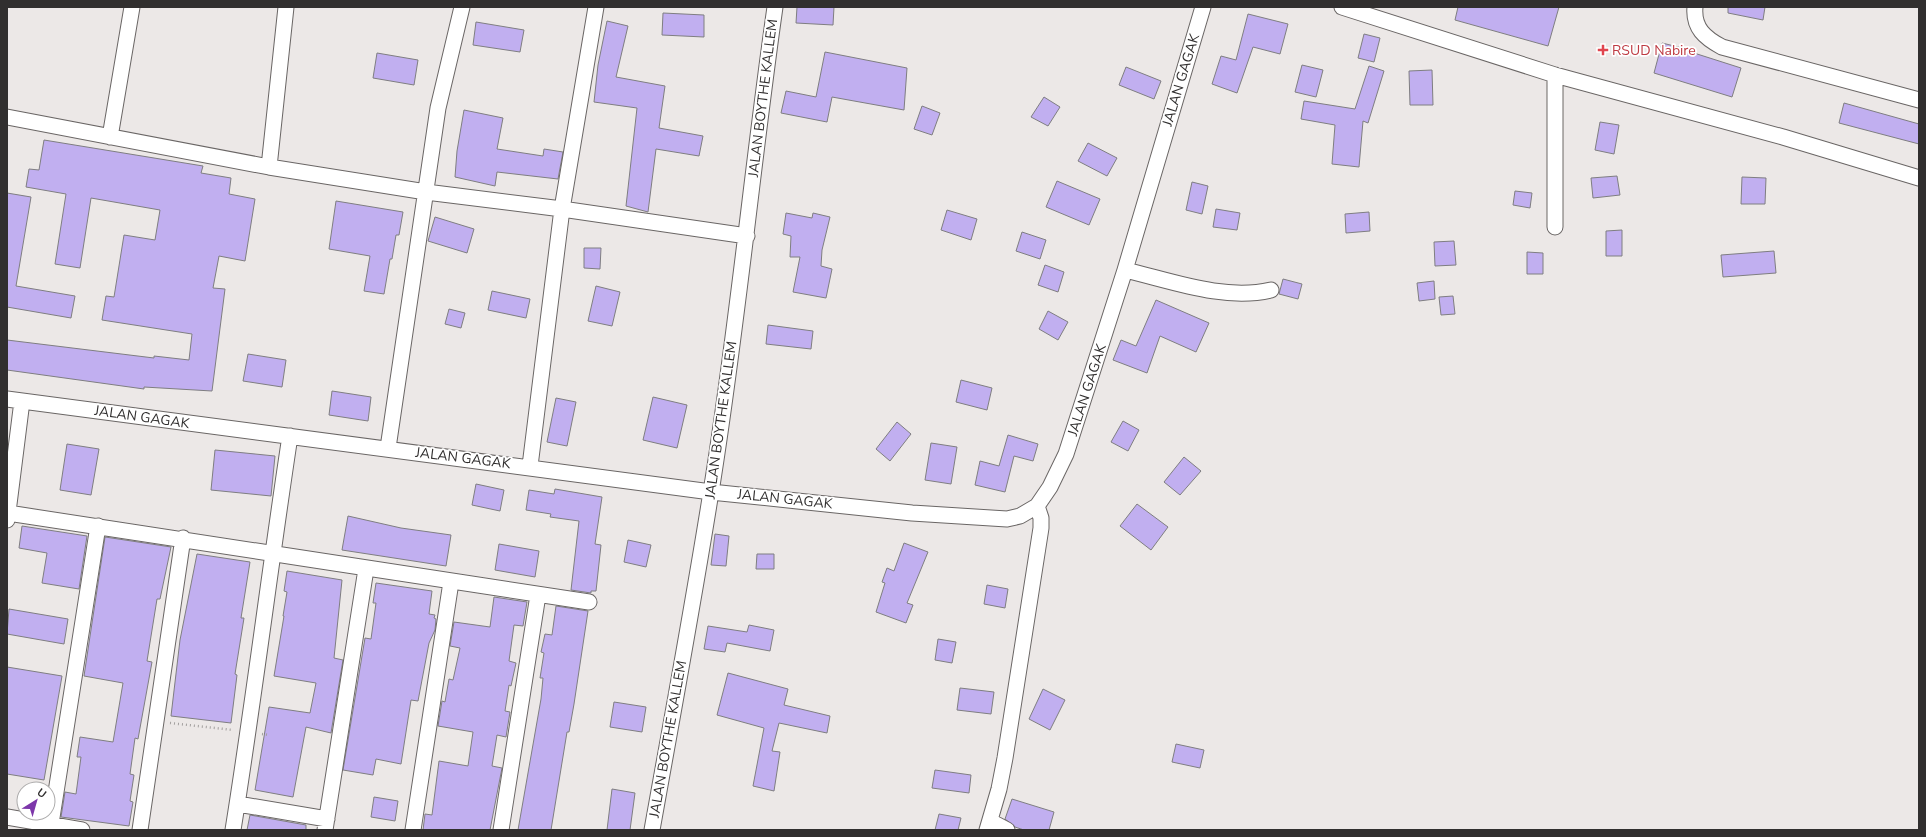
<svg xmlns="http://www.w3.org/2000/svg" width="1926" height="837" font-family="'Nunito Sans',sans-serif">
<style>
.building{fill:#c1aff0;stroke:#7f7e81}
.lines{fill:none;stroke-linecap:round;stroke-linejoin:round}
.street-casing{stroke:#6a6665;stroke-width:17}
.path{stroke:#a29f9e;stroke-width:2.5;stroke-dasharray:1 3;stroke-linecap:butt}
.street{stroke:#fff;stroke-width:15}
.health-dot{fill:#e0444e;stroke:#fff;stroke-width:1.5}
.labels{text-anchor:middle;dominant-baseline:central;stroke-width:3.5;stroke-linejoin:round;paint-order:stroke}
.health-label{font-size:14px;fill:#be3a42;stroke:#fff;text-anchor:start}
.street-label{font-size:14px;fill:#312f2f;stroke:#fff}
</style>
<rect width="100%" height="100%" fill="#ece8e7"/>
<path class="building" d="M797,7H834L833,25L796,23Z
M1458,7H1559L1548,46L1455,20Z
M1728,7H1765L1763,20L1728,13Z
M663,13L704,15V37L662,35Z
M1248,14L1288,24L1280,54L1253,47L1237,93L1212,84L1221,56L1236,60Z
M607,21L628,26L616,77L665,86L659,128L703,136L699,156L656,149L648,212L626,206L637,108L594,102L598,65Z
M476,22L524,30L520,52L473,45Z
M1364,34L1380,38L1374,62L1358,58Z
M1662,43L1695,51L1694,53L1741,68L1732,97L1654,73Z
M825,52L907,68L904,110L832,97L827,122L781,113L786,91L816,97Z
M377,53L418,60L414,85L373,78Z
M1302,65L1323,70L1316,97L1295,92Z
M1369,66L1384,71L1368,123L1363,121L1359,167L1332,164L1335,125L1301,119L1304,101L1355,109Z
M1126,67L1161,81L1154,99L1119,85Z
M1432,70L1433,105H1410L1409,71Z
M1044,97L1060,107L1048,126L1031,117Z
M1844,103L1919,124V144L1839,123Z
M922,106L940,113L932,135L914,129Z
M464,110L503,118L497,149L543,156L544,149L563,152L558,179L497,172L495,186L455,177L457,151Z
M1600,122L1619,125L1614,154L1595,150Z
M44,140L203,166L201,173L231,178L229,194L255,199L245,261L219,256L213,288L225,289L212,391L144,387V389L7,370V340L154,358V356L189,360L192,334L102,320L106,296L114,297L124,235L155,240L160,210L91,198L80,268L55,264L66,194L26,187L29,169L39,170Z
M1088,143L1117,158L1107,176L1078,161Z
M1617,176L1620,195L1593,198L1591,178Z
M1742,177L1766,178L1765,204H1741Z
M1057,181L1100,199L1089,225L1046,207Z
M1192,182L1208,186L1202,214L1186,210Z
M1515,191L1532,193L1530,208L1513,205Z
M7,193L31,197L16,286L75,296L71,318L7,307Z
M336,201L403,212L399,235H396L392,259H390L384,294L364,291L370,256L329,249Z
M1216,209L1240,213L1237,230L1213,227Z
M947,210L977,219L971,240L941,230Z
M1369,212L1370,231L1346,233L1345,214Z
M786,213L812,218L813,213L830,217L822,250L821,266L832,269L826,298L793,292L800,257H790L791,236L783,234Z
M435,217L474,229L467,253L428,241Z
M1622,230V256H1606V231Z
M1022,232L1046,240L1040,259L1016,251Z
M1454,241L1456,265L1435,266L1434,242Z
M584,248H601L600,269L584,268Z
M1774,251L1776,273L1723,277L1721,255Z
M1527,252L1543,253V274H1527Z
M1045,265L1064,272L1058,292L1038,285Z
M1283,279L1302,284L1298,299L1279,294Z
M1434,281L1435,299L1419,301L1417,283Z
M596,286L620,292L612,326L588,321Z
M492,291L530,299L526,318L488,310Z
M1453,296L1455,314L1441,315L1439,297Z
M1156,300L1209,323L1196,352L1160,336L1147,373L1113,360L1121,340L1136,346Z
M449,309L465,313L461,328L445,324Z
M1048,311L1068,322L1058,340L1039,329Z
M768,325L813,331L811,349L766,344Z
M248,354L286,360L282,387L243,381Z
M961,380L992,388L987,410L956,402Z
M332,391L371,397L368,421L329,415Z
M653,397L687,405L677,448L643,440Z
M556,398L576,402L567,446L547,442Z
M1123,421L1139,430L1128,451L1111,442Z
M897,422L911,434L890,461L876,449Z
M1008,435L1038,444L1033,461L1014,456L1005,492L975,485L980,461L999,466Z
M931,443L957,447L951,484L925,480Z
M67,444L99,449L91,495L60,490Z
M215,450L275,456L271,496L211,490Z
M1184,457L1201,471L1180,495L1164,482Z
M476,484L504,490L500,511L472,505Z
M555,489L602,497L595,544L601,545L596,591H591V593L571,590L579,521L550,517L551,514L526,510L529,490L554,494Z
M1137,504L1168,527L1151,550L1120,526Z
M348,516L401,528L451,535L446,566L342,550Z
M22,526L87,536L79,589L42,583L47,553L19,548Z
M715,534L729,536L726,566L711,565Z
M105,537L171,547L160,599H157L147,661L152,662L138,739L135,738L130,774L134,775L130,801L133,802L129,826L61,817L65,792L76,794L81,757H77L80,737L113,742L123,683L84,676Z
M628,540L651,545L646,567L624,562Z
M904,543L928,552L907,603L913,605L906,623L876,612L885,583L882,582L887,568L894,571Z
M499,544L539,551L535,577L495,570Z
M197,554L250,562L241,618H244L235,674L237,675L231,723L171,716L180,640Z
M757,554H774V569H756Z
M287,571L342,580L334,658L343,660L331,733L306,727L293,797L255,790L269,707L310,713L316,683L274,676L284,616H283L287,592L284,591Z
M376,583L432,591L429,614L435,615L434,618L436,619L435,630L429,643L418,701L411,700L401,764L376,759L373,775L343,770L365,638L371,639L376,603H373Z
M987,585L1008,589L1005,608L984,604Z
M494,597L527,602L523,626L514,625L509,661L516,663L511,686L509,685L505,711L510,712L506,737L497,735L492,766L502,768L490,830H423L425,814L432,815L439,761L468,766L473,732L438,726L442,701L445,702L449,679L453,680L460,648L450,646L454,622L490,627Z
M556,606L588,611L574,704L569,732H567L551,830H518L541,699L543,678H540L544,653L541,652L545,634L552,635Z
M9,609L68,619L64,644L7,634Z
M749,625L774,630L770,651L727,643L725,652L704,649L708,626L747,632Z
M938,639L956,642L952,663L935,660Z
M7,667L62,676L44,780L7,774Z
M728,673L788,689L784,705L830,716L827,733L779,723L772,751L780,752L774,791L753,786L764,728L717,715Z
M960,688L994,692L991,714L957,710Z
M1043,689L1065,700L1050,730L1029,719Z
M614,702L646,707L642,732L610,727Z
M1176,744L1204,750L1200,768L1172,762Z
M935,770L971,775L969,793L932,788Z
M612,789L635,793L630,830H607Z
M374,797L398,801L395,821L371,817Z
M1012,799L1054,812L1049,830H1024L1015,827L1005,819Z
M939,814L961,818L958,830H935Z
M250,815L306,825V830H247Z"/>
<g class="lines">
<defs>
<path id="street" d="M1342,7L1555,75L1783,137L1919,178
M1695,7C1693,28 1705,38 1722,47L1919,100
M1555,75V227
M7,117L269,167L426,192L562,209L747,236
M110,137L132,7
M269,167L286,7
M1125,270C1172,281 1224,301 1271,290
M7,399L711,492L912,513L1007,519L1020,516L1037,506L1050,487L1066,454L1125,270L1203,7
M388,448L438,108L462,7
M530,466L562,209L596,7
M8,513C202,541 395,574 589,602
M7,520L22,401
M238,804L327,819
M7,817L82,830
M990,821L1007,830
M50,830L98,526
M140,830L183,538
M233,830C254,699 270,567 290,436
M325,830L366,569
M413,830L451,582
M501,830L538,595
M652,830C672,718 693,605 711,492C737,331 752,168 775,7
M987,830L999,789L1005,758L1041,528V518L1037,506"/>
</defs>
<use href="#street" class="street-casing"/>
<path class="path" d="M170,723L233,730
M262,734L269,735"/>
<use href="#street" class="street"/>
</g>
<path class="health-dot" d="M1601 44h4v4h4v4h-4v4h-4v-4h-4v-4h4z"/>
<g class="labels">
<g class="health-label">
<text x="1612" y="50">RSUD Nabire</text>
</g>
<g class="street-label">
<text transform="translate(1181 80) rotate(-73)">JALAN GAGAK</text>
<text transform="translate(763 98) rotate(-83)">JALAN BOYTHE KALLEM</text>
<text transform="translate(1087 390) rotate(-72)">JALAN GAGAK</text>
<text transform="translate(142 417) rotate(8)">JALAN GAGAK</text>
<text transform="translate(721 420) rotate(-82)">JALAN BOYTHE KALLEM</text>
<text transform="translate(463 458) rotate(7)">JALAN GAGAK</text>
<text transform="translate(785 499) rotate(6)">JALAN GAGAK</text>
<text transform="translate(668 739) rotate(-80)">JALAN BOYTHE KALLEM</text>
</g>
</g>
<rect width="1926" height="837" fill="none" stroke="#312f2f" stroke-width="16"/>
<g transform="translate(36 801) rotate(37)"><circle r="19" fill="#ffffff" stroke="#adacac"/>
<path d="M0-3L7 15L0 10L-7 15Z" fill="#7d37aa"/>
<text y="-6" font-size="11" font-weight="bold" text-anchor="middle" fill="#312f2f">U</text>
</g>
</svg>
